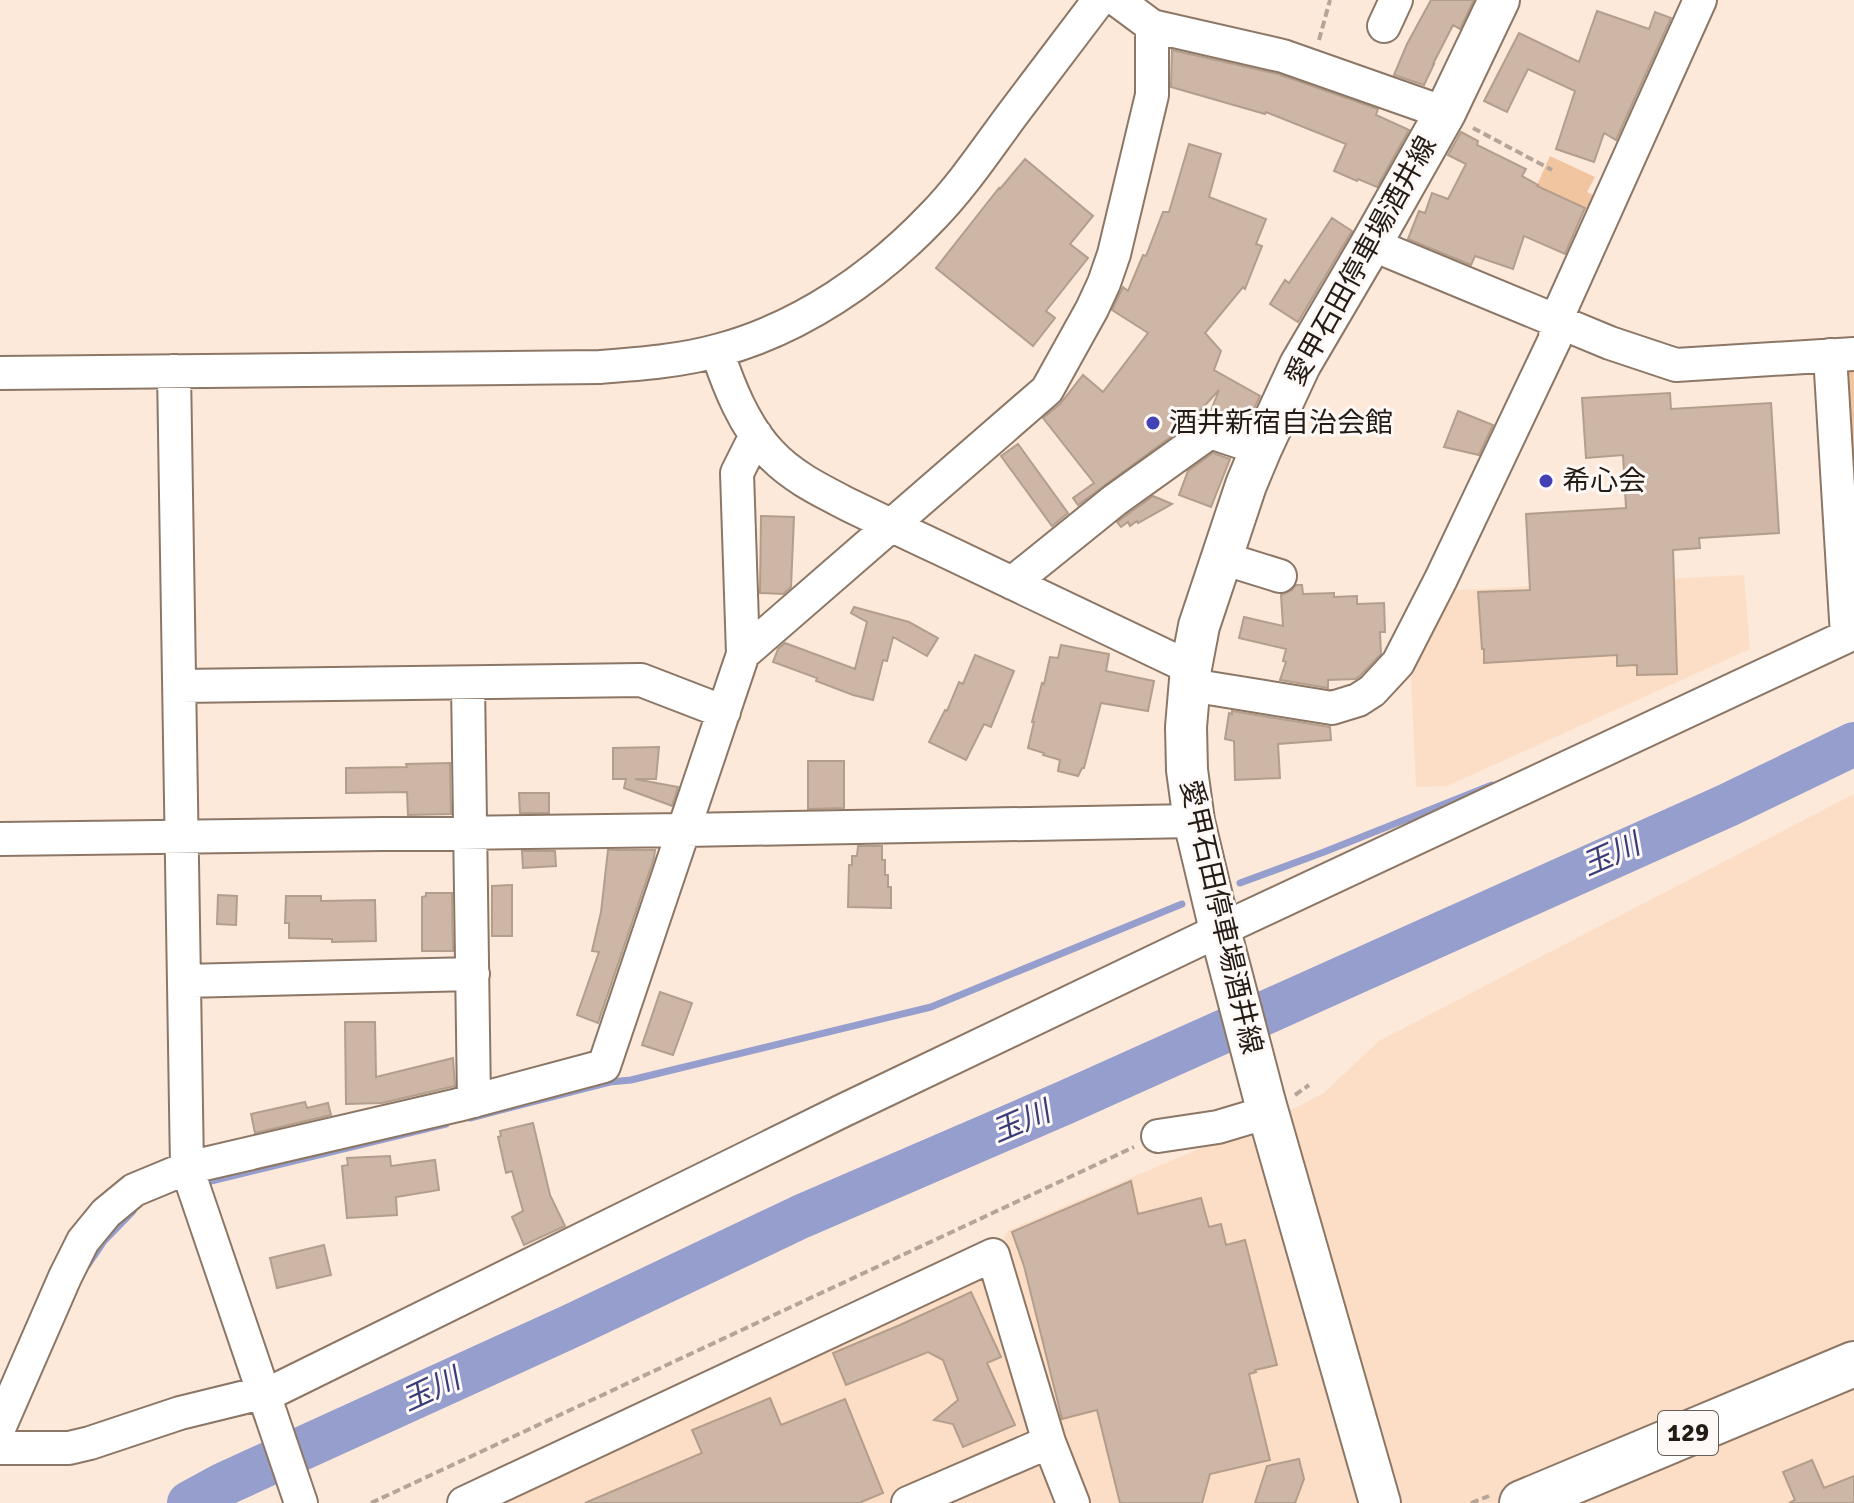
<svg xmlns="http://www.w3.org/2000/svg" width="1854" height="1503" font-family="Signika,'Noto Sans JP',sans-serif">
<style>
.built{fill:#fcdec6}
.green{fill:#f2c5a1}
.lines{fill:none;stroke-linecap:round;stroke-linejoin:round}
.stream{stroke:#959ecd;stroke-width:7}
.river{stroke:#959ecd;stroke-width:44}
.building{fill:#cdb6a5;stroke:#b39d8b;stroke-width:2}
.minor-casing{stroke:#8c7766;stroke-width:36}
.major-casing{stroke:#8c7766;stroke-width:44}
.highway-casing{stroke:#8c7766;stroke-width:48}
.path{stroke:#b5a599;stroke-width:4;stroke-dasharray:8 4;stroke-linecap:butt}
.minor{stroke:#fff;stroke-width:32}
.major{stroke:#fff;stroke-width:40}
.highway{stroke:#fff;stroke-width:44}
.poi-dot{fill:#4241b6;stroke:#fef9f6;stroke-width:3}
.labels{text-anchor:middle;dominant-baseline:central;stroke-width:6;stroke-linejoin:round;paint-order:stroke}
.shield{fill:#fef9f6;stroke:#655e58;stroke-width:2}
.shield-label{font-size:26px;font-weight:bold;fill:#241b15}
.street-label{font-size:28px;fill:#241b15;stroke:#fef9f6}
.poi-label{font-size:28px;fill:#241b15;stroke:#fef9f6;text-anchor:start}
.water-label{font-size:30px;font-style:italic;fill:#383d79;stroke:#fef9f6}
</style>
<rect width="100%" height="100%" fill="#fce9da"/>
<path class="built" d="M1744,575L1750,649L1447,786L1416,787L1410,652L1440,591Z
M1854,794V1503H501L984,1270L1009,1230L1299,1106L1324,1093L1379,1041Z"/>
<path class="green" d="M1550,156L1595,177L1587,192L1602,200L1596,214L1538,187L1537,185Z
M1854,362V530L1844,372Z"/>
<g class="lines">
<path class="stream" d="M1240,883L1324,852L1492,785
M470,1118L610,1082L631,1080L931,1007L1182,904
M211,1181L446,1124
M87,1266L104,1241L133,1211"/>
<path class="river" d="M189,1503L222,1485L571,1326L800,1217L1064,1103L1728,805L1854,744"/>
</g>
<path class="building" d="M1431,0H1474L1460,29L1453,25L1433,64H1434L1424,85L1394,75L1407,44Z
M1597,11L1649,29L1655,12L1671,18L1616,140L1604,133L1594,162L1556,149L1575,91L1528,69L1507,112L1484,101L1519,33L1579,62Z
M1172,50L1278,74L1378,109L1376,115L1409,130L1377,187L1358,179L1357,181L1334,171L1346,144L1266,112L1265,114L1171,87Z
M1461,132L1478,141L1477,145L1526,169L1522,176L1538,185L1537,186L1585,208L1565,254L1524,236L1513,269L1475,256L1471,265L1408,239L1419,211L1425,213L1432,193L1448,199L1466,164L1448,155Z
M1189,144L1221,154L1209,197L1266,219L1256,244L1262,246L1245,289L1243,287L1205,333L1221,351L1214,370L1260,396L1247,424L1210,413L1219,390L1187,425L1078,505L1073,498L1094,483L1043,418L1060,404L1083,375L1103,392L1148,333L1112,310L1123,287L1128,291L1143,255L1146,256L1163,212H1169Z
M1025,159L1093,216L1070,244L1088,258L1046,311L1055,318L1033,346L936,268L999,188L1000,189Z
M1332,218L1352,231L1298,322L1270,304L1285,280L1289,283Z
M1670,393L1671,409L1771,403L1779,533L1699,538L1700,548L1673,550L1677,674L1637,675V665L1617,666V655L1484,663V649H1482L1478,592L1530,590L1526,514L1626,508L1623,455L1586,458L1582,398Z
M1458,411L1493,425L1479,455L1444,447Z
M1018,444L1068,513L1052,526L1001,456Z
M1213,453L1230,459L1211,507L1179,495L1188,471Z
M1153,496L1172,504L1138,523L1137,521L1130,526L1128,522L1121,527L1117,522Z
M761,516L794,517L791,587L783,594L760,593Z
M1296,585H1302L1303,594L1334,593V597L1357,596V604L1384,603L1385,632H1380L1381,654L1360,676L1355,679L1328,680V688L1280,680L1286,662L1283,661L1286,649L1239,638L1244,617L1283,626L1281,595L1292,590Z
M854,607L909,622L938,638L927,656L893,637L887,661L883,660L873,700L853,695L816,681L817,678L773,662L778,649L785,643L855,669L867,622L851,613Z
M1061,645L1109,654L1106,671L1154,681L1148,711L1101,703L1084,768H1082L1078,776L1058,771L1060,760L1043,755L1044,753L1028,748L1034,722H1032L1042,683L1044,684L1050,657L1058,658Z
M975,655L1014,671L991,727L984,724L966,760L929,742L945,710L947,711L959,682L963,684Z
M1232,711L1330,727L1331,740L1278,744L1280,778L1235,780L1234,741L1225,739L1229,713L1232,714Z
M659,747L656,779H635L678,787L672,806L624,788L626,779H613V748Z
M808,761H844V808L808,809Z
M450,763L451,814L408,815L407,792L346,793V768L407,767L406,764Z
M519,793H549V813H520Z
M858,846H882V860H885V875H888V887H891V908L848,907L849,865H852V856H857Z
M608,850H655L654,858L598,1023L577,1015L599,952L592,951L601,912Z
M522,851H555L556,866L523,868Z
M512,885V936H492V886Z
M426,893H452L453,951H422V897L426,896Z
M218,895L237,896L236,925L217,924Z
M286,896H321V901L375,900L376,941L332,942V939L289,938V923H285Z
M660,992L692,1003L673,1055L642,1045Z
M345,1022H375L376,1077L453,1058L455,1086L382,1103L346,1104Z
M305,1102L307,1108L328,1103L331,1115L255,1133L251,1114Z
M533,1123L550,1195L565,1226L524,1245L512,1217L523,1211L512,1171L506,1173L498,1137L501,1136L500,1131Z
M390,1156L391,1166L435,1160L439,1190L396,1197L397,1215L347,1218L342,1166L348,1165L347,1158Z
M1131,1181L1138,1214L1201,1198L1209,1227L1221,1224L1226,1245L1245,1240L1277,1365L1255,1370L1256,1372L1249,1374L1270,1460L1210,1474L1202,1503H1120L1097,1410L1062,1419L1024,1266L1012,1232Z
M324,1245L331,1275L277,1288L270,1258Z
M971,1292L1001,1357L987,1363L1015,1425L963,1447L953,1424L934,1420L958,1400L943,1360L928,1352L846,1385L833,1353L900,1325Z
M770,1398L781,1425L845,1399L883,1493L859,1503H585L702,1453L692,1430Z
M1299,1459L1304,1479L1295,1503H1255L1267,1466Z
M1812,1460L1824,1488L1854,1476V1503H1789L1795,1500L1783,1472Z"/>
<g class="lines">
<defs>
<path id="minor" d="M1117,0L1152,26L1283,56L1445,113
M1384,26L1396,0
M1371,244L1610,343L1676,365L1854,354
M717,351C729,387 744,425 770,453C792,477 822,491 851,506C880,520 909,534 939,548C1023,588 1107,628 1191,668
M1830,355L1847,636
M174,371L187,1168L301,1503
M0,373L600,367C640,364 681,361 720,350C801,328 875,277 933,216C964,184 988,147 1015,111C1043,74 1071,37 1099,0
M1222,558L1280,576
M1012,583L1115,500L1210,432L1261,449
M743,654L1047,390L1092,309L1104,283L1114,254L1152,95V26
M468,683L474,1101
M1190,685L1332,708L1358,700L1372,691L1398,663L1441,579L1555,339L1556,320L1700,0
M180,686L641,680L724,712
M0,839L684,830L1194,821
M184,981L473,974
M1158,1136L1218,1127L1268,1112
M0,1426L65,1277L83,1241L106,1213L134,1190L187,1168L458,1105L604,1066L743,654L737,473L756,435
M0,1448H69L90,1443L180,1413L278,1389L842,1111L1220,930L1854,633
M464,1503L993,1255L1049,1442L1073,1503
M908,1503L1049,1442"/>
<path id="major" d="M1380,1503L1265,1102L1220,930L1194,821L1187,770L1186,727L1191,668L1199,626L1246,485L1261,449L1300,365L1371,244L1445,113L1499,0"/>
<path id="highway" d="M1522,1503L1854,1364"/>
</defs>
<use href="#minor" class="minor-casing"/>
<use href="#major" class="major-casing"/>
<use href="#highway" class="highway-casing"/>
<path class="path" d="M1319,40L1330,0
M1473,128L1552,170
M1295,1095L1309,1085
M371,1503L1134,1147
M1471,1503L1489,1496"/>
<use href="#minor" class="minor"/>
<use href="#major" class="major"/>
<use href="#highway" class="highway"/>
</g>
<g class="poi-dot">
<circle cx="1153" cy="423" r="8"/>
<circle cx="1546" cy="481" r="8"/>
</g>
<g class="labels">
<rect class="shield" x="1658" y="1411" width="60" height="44" rx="6"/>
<g class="shield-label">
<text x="1688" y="1433">129</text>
</g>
<g class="street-label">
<text transform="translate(1361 261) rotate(-61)">愛甲石田停車場酒井線</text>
<text transform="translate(1221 917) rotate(77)">愛甲石田停車場酒井線</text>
</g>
<g class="poi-label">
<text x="1169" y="423">酒井新宿自治会館</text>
<text x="1562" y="481">希心会</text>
</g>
<g class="water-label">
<text transform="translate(1611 855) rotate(-24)">玉川</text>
<text transform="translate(1021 1122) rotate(-23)">玉川</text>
<text transform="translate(431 1390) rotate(-25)">玉川</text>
</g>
</g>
</svg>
